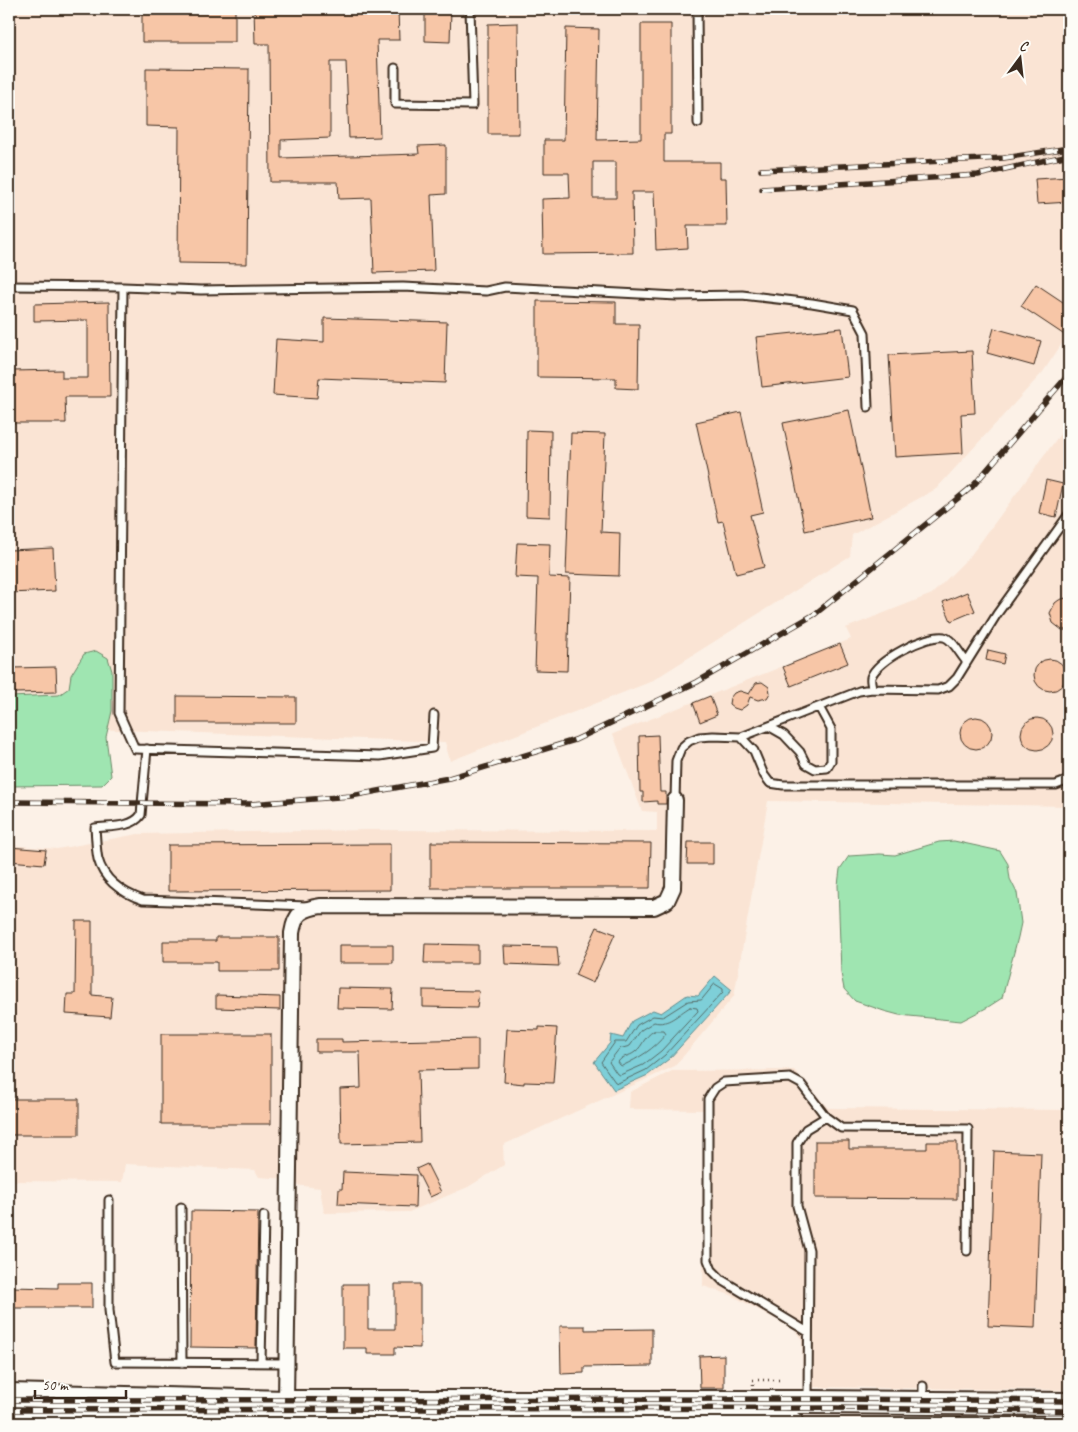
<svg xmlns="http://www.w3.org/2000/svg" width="1078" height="1432" font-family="Caveat,sans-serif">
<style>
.built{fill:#fae4d4}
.green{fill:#9fe5b1;stroke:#6d8868}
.water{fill:#7ecfd8;stroke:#638d8e}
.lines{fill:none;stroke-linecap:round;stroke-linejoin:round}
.shore{stroke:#566c68;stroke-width:1}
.building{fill:#f7c6a7;stroke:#3b2a1e;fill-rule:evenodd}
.lane-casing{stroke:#3b2a1e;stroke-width:11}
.street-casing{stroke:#3b2a1e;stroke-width:18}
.primary-casing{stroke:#3b2a1e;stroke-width:26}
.path{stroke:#3b2a1e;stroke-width:2.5;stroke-dasharray:1 4;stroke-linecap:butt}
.lane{stroke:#fdfcf7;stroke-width:7}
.street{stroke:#fdfcf7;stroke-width:14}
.primary{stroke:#fdfcf7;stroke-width:22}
.rail-casing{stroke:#3b2a1e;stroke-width:5.5}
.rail{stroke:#fdfcf7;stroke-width:4;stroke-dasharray:11;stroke-linecap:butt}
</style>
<rect width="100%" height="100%" fill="#fcf1e7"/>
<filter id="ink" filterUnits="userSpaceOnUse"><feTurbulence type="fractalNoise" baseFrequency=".02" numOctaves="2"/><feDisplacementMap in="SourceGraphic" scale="10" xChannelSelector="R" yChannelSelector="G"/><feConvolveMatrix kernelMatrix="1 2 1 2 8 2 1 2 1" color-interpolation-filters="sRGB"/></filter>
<g filter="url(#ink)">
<path class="built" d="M9,9H1069V333L1043,372L936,489L852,535L850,556L650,682L450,761L445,742L9,726Z
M1069,422V806L768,801L734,996L675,1066L503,1145L504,1165L468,1187L409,1212L324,1213L320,1188L287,1184V1179L259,1177L255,1170L125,1164L122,1182L9,1181V845L57,849L138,834L368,830L657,831V812L642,811L613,734L851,639L846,628L932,594L971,555Z
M794,1070L828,1108L1069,1110V1390L803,1387L802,1340L794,1329L731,1295L703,1286L705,1110L629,1109L630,1092L672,1071Z"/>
<path class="green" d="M96,651L108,658L112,671V711L106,737L111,776L102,785L9,786V697L59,695L69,688L71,675L84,654Z
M954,841L1000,851L1008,864L1010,879L1017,893L1021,923L1018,937L1002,998L988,1007L961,1021L899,1015L884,1011L855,1001L844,989L841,973L838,885L840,869L849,856L880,854L895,855L939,842Z"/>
<path class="water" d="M715,976L732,990L669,1059L648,1075L614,1090L594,1062L610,1043L611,1035L623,1038L632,1021L653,1010L661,1013L687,995L698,996Z"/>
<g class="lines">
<path class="shore" d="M715,984L723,989V992L665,1055L646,1070L618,1083L615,1082L601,1062L615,1042H626L637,1025L653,1016L663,1017L688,1001L701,1000Z
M690,1007L697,1008L698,1011L661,1051L643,1065L620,1075L617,1074L609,1062L619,1049L630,1046L641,1030L654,1022C668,1026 678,1014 690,1007Z
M654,1031H664L666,1034C654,1049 639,1058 622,1066L620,1065L618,1062C623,1055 629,1057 635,1052C644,1045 643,1037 654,1031Z"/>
</g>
<path class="building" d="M142,9H235V42H142Z
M254,9H398L399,40H377L380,137L349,138L346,62H330V138L281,140V158L419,154L418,146L446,145V194L431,195L434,271L374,273L371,198L339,199L338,182H270L269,44H255Z
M425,9H451L450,42L425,41Z
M518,23L519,134H488V24Z
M641,24H671V134H664V162H720V178H726L727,226H687L688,248L656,250L654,192H632L633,253L543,254L542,199L570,198L569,173H544V140H564L566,28L599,29L597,140L641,139ZM593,162H616V198H593Z
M146,68L249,69L247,264L178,263L179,127L146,126Z
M1069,177V202L1037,204L1035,179Z
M1036,284L1069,306V338L1021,306Z
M537,301L616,302V324H639L638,389L616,388V378L537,377Z
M109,302L110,397H65L66,423H12V371L62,370V378H88V320L34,321V304Z
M324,318L447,322L445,383L319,378L317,398L273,395L276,339L324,342Z
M842,328L848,377L762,387L756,337Z
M994,328L1041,341L1034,366L987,353Z
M972,351L975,413L961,414L963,453L895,457L889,355Z
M849,410L871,517L805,531L783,423Z
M741,412L763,512L750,515L764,567L736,574L723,521L718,522L696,422Z
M527,430L551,431L550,517L526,516Z
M571,433L605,434L601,532L620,533L619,576L566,574Z
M1046,480L1063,484L1056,517L1039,513Z
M517,543L550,544L549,577L570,578L567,671L535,670L538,578L515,577Z
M53,548L55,591L9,593V550Z
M967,592L975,611L951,621L943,602Z
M1069,597V630H1062L1053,623L1050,613L1055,603L1059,600Z
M840,644L848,663L791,686L783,667Z
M988,650L1005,654L1003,664L986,660Z
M1034 675a16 16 0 1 1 32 0a16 16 0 1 1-32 0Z
M56,667L57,692L14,693L13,668Z
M762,682L769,687L770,693L767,698L758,700L750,697L747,705L740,710L734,708L729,704L730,698L734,693L740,691L749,694L756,683Z
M177,696L296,697V723H177Z
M710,696L717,715L700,722L693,703Z
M960 733a16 16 0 1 1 32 0a16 16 0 1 1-32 0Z
M1021 734a16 16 0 1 1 32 0a16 16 0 1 1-32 0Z
M658,735L660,792H666V804H657V801L643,802V792H640L639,736Z
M431,842L651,843L650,888H431Z
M688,842H713V864H687Z
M390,844V890L168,891V845Z
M9,847L46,850L44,864L9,861Z
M76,921H92V995L112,997L110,1017L66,1014L67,994H75Z
M597,927L615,934L593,983L575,975Z
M216,937H279V971H217V962H163V941H216Z
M425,944L478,945V963H424Z
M339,945H393V963H339Z
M504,946L557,947L559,966L505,964Z
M338,988L393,989L392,1009L337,1008Z
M423,990L479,991L477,1008L423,1007Z
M216,995L280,997V1010L216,1008Z
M539,1027L557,1028L553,1083L524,1082V1084L504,1082L507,1029L539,1030Z
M161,1034H271V1124H161Z
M316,1039H342V1042L478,1039V1069L418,1070L420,1142L341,1144L340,1089L361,1088L360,1052H316Z
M9,1099H79V1135H9Z
M815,1141H849V1149H927V1142H957V1199L815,1198Z
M994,1151L1041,1153L1035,1328L988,1326Z
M427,1164L441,1192L430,1197L416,1169Z
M343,1172L416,1175L415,1207L338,1204L339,1189H342Z
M191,1211L258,1212L256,1348L190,1347Z
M58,1283H92V1308H9V1287L58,1288Z
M343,1284H368V1329H395V1284H420V1348L395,1347V1354H367V1348H343Z
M560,1326H585V1330L652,1329V1366L584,1367V1373L561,1374Z
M724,1355V1388H700L699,1356Z"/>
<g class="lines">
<defs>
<path id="lane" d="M697,9L698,123
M395,68V104L473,105L470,9
M9,286L123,287L119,713L135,749L380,756L432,748L434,715
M123,287L201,290L403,287L486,291L505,287L677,296L742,295L812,303L853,310L865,333L868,407
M872,689C872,685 870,681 871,677C877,660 927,634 944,637C953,639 960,655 967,662
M770,727L784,735L800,752L806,764L815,769L827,768L831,761V729L819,707
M741,737L754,751L764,775L770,783L783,785H1056L1069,780
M147,749L141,815C132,828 110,826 95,828C96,838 96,850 98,859C104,881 123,893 143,900L307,906
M675,800L676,761L681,748L689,741L699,737L713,736L741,737L859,691L872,689L938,690L949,686L957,678L997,614L1069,514
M109,1200V1310L115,1362L286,1363
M181,1207L182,1363
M808,1332L722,1280L712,1270L708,1260V1099L715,1088L724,1082L790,1078L801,1084L826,1117L841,1128L968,1129L967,1251
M261,1363L264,1216
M923,1386V1399
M808,1399L809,1250L797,1206V1143L806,1129L826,1117"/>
<path id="street" d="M286,1402L292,933C295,914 301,909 321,906L654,907L667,901L673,888L675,800"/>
<path id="primary" d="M9,1395L286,1402H808L1069,1404
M9,1421H549L792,1423"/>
</defs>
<use href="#lane" class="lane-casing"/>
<use href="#street" class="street-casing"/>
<use href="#primary" class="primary-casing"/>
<path class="path" d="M753,1385V1380H783"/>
<use href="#lane" class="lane"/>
<use href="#street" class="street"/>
<use href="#primary" class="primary"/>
<defs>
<path id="rail" d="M761,170L1004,158L1069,148
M762,189L978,175L1069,155
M9,802L251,804L351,796L449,778L575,740L697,682L815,614L973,486L1069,374
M9,1400L835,1399L1069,1401
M9,1410L834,1408L1069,1411"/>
</defs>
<use href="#rail" class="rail-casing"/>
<use href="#rail" class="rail"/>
</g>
</g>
<rect width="1078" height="1432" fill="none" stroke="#fdfcf7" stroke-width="30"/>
<rect x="15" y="15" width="1048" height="1402" fill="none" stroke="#3b2a1e" stroke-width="2" filter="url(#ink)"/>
<g transform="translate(1020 58) rotate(15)" stroke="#fdfcf7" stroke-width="4" paint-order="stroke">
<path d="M0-4L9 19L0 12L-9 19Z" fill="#3b2a1e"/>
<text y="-8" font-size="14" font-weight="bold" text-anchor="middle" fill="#3b2a1e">С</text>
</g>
<path d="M35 1390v8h91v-8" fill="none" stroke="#3b2a1e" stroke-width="2.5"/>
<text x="42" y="1390" font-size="15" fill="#3b2a1e" stroke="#fdfcf7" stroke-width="4" paint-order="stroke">50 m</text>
</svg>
